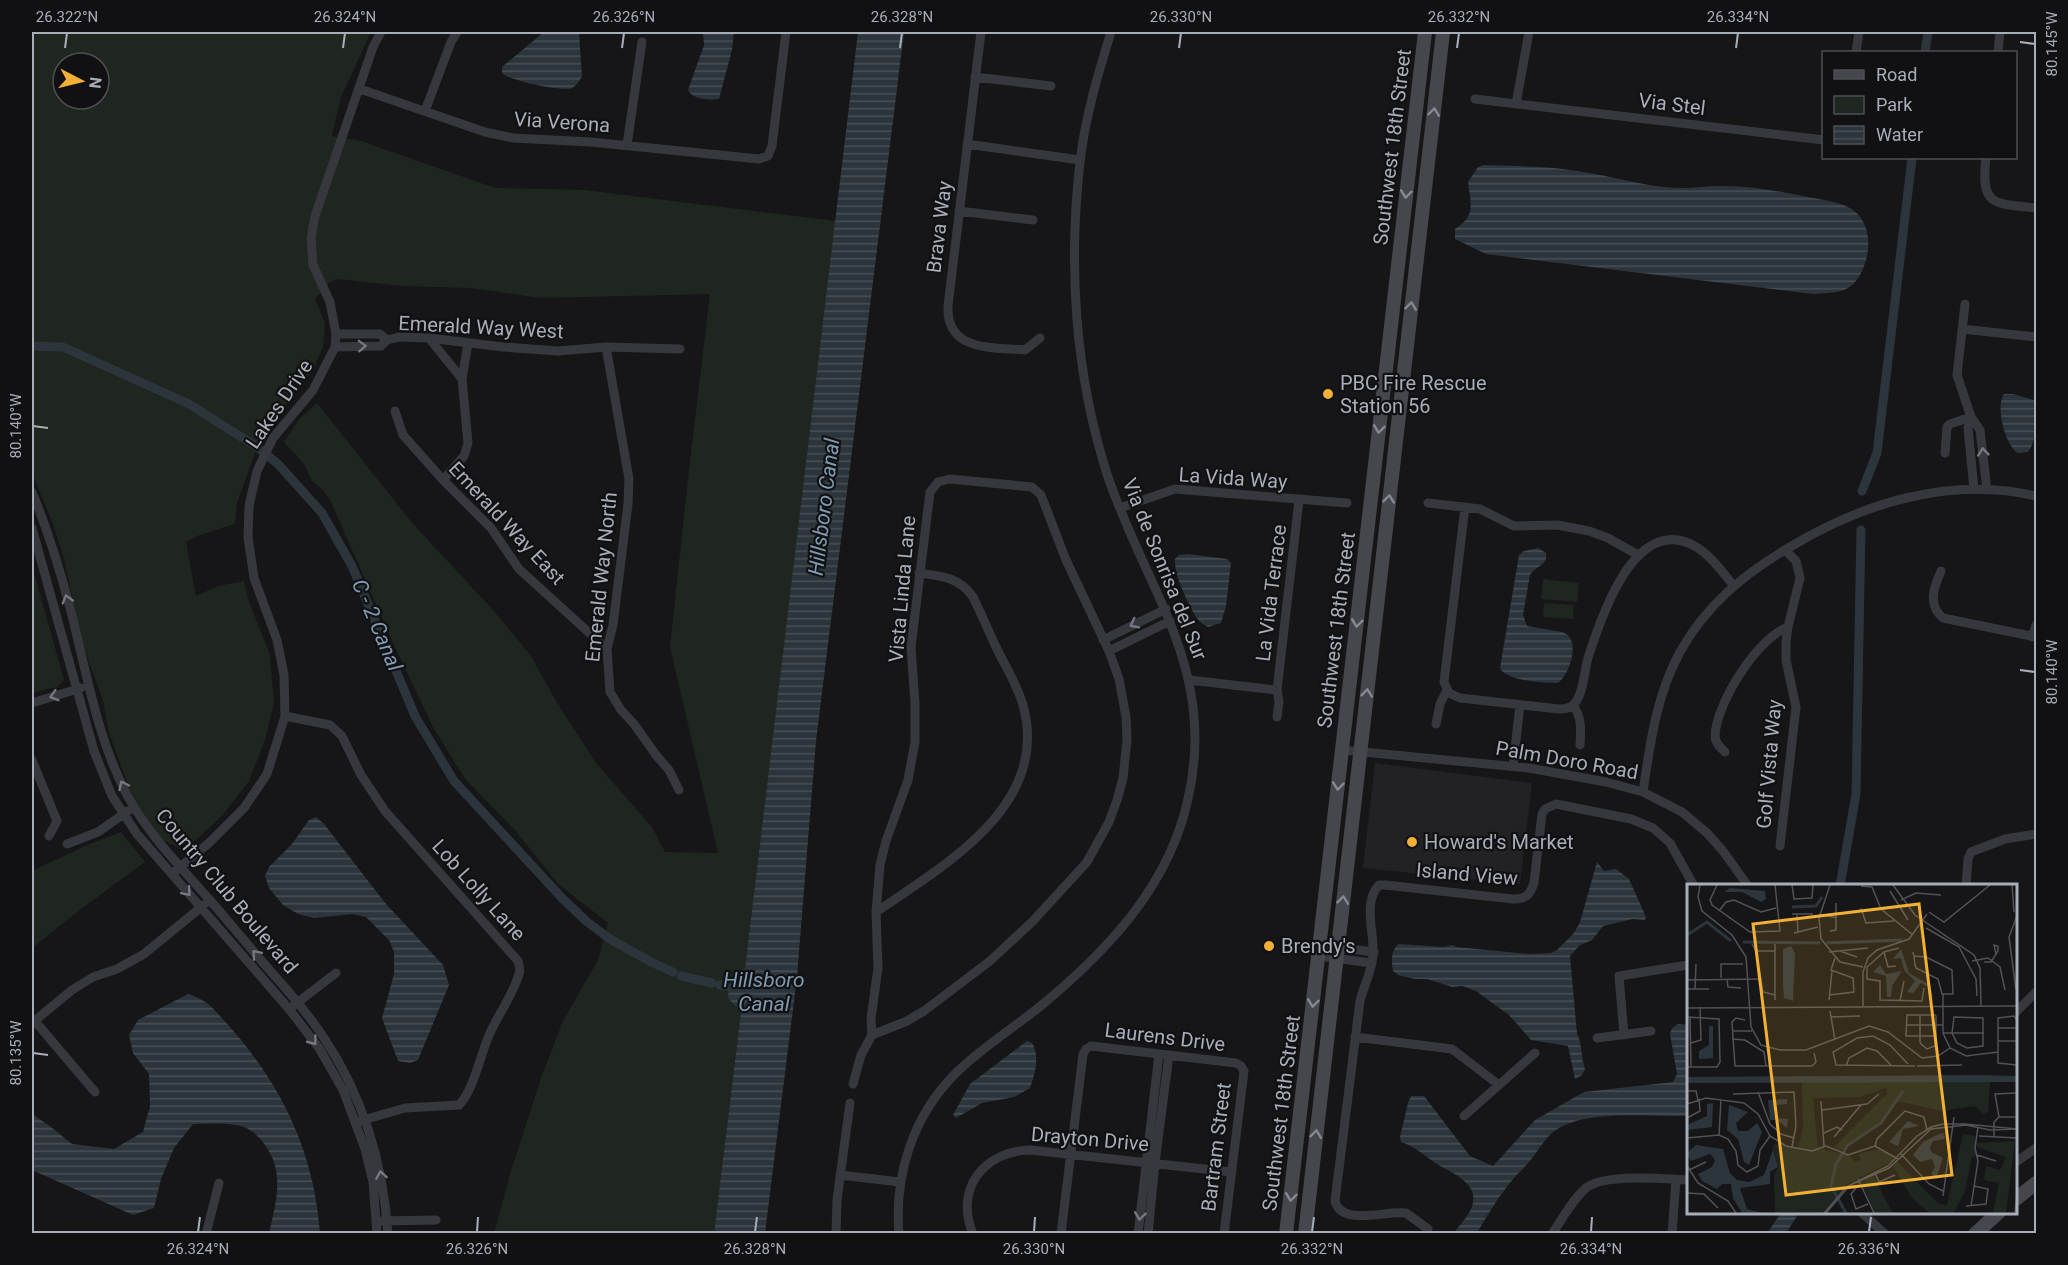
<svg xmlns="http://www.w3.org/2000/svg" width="2068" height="1265" font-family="Roboto,sans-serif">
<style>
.built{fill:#222225}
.green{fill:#1e261f;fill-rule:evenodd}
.water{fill:url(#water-rules)}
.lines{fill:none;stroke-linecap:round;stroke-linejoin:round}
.canal{stroke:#2c353c;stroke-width:9}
.street{stroke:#37383d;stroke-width:9}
.secondary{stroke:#45474d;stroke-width:14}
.oneway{stroke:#858993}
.oneway2{stroke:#757881}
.ticks{fill:none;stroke:#a8adb8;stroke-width:2}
.poi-dot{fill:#f2b134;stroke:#111113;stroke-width:2}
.labels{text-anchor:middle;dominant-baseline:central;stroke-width:4.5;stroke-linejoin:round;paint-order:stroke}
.street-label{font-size:20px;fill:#a8adb8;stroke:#111113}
.poi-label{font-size:20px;fill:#a8adb8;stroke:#111113;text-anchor:start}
.water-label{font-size:21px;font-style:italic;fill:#7f9bb3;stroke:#111113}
.inset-river{fill:none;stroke:#2c353c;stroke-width:3}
.inset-road{fill:none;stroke:#505258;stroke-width:1.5}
.view{fill:#f2b134;fill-opacity:0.15;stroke:#f2b134;stroke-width:3}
.inset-edge{fill:none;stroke:#a8adb8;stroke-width:3}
.neatline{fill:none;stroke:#a8adb8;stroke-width:2}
.ticks-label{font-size:15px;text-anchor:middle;fill:#a8adb8}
</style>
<defs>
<pattern id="water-rules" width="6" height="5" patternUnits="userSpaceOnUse" patternTransform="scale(1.5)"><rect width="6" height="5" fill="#2c353c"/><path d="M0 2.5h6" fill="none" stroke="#485056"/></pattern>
</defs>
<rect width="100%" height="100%" fill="#161618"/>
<path class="built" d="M1375,763L1532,783L1520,884L1363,868Z"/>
<path class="green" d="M32,32H371L341,97L332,136L361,141L495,188L584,190L836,221L745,968L729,980L728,998L741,1012L714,1233H494L511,1171L542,1075L563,1021L598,960L608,923L558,884L514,829L465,779L433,727L393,643L331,502L324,491L312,481L304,464L284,442L299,419L317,403L413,524L494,611L531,656L556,701L596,763L652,827L665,852L718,853L670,647L689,469L710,294L541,298L471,288L402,286L337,279L329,283L315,299L325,323L323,347L313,370L262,434L237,503L235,524L197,536L186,542L196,596L218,586L244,581L248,599L270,655L274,704L264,743L249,781L222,816L196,840L180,849L159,838L140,815L128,785L109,733L103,701L83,645L64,559L53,524L32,473ZM63,63H99V99H63Z
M32,574L35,576L64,680L57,687L32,693Z
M1543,579L1579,583L1577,602L1541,599Z
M1544,603L1574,605L1573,619L1543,617Z
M121,832L145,862L81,909L32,948V871L85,846Z"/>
<path class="water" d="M544,32H579L582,77C579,81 576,86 572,88C562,92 510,81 502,73V67Z
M703,32H734L732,50L719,99C709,100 693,100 688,90L704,45Z
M858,32H904L816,741L797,977L765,1233H714L741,1012L728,998L729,980L745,968Z
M1483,165C1516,166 1551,166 1583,172C1610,176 1637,184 1664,187C1684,190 1703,186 1723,186C1754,186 1783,192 1813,198C1824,200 1838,202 1848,207C1872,219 1872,250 1862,271C1851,295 1835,292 1813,294L1486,254L1455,239V229C1476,216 1471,204 1468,182L1478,167Z
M2004,394H2013L2034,400L2036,405C2035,419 2037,441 2028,452L2018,453C2005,446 1995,405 2004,394Z
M1538,548L1546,553C1548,566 1536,565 1530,575L1523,615L1527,626L1562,632C1582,638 1570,674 1558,683C1544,683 1506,681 1500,668L1519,555L1524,551Z
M1188,554L1227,559L1231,563L1226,606L1221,623L1208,627C1204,624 1199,622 1197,618C1188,604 1174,575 1175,559L1179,555Z
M316,817L324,824L386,904L443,965L449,985L418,1060L410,1063L398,1061L382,1018L394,974V952L389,940L366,917L353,914L314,918L298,914L283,905L269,888L265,876L269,867L292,844L309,820Z
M1597,862L1604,871L1616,869L1629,879L1646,917L1645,920L1633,919L1603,926L1592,940L1580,945L1570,956L1577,1033C1582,1044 1581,1057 1585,1069L1582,1075L1575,1079L1568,1046L1531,1040L1509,1015L1476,991L1462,986L1452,987L1427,979H1415L1398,975L1393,971C1391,961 1391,952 1398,944L1444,947L1453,945L1456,947L1529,954L1551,953L1557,950L1574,933L1580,922Z
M188,994C209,1000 215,1011 230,1027C283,1087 314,1153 320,1233H269C276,1203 285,1172 265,1145C260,1137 253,1131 244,1127C228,1122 210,1124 193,1124L174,1148L161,1179L154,1208L133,1215L32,1170V1114L51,1127L72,1144L114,1149L143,1132L150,1106L149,1074L133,1053L129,1035L138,1020Z
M1678,1024L1688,1025V1116C1651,1117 1587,1109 1556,1130C1544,1138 1538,1152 1529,1162C1524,1168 1518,1173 1513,1179C1499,1196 1488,1214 1477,1233H1454C1460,1224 1472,1213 1473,1202C1477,1182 1450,1172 1437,1164C1425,1156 1414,1146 1401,1142L1400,1137L1408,1103L1411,1096H1424L1470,1156L1493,1166L1535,1120L1584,1092L1673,1082L1677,1074L1670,1034L1672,1028Z
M1027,1041L1032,1043C1040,1056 1035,1074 1030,1088L1014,1097L982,1103L956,1118L953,1115L970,1084Z
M1781,1213H1799L1786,1233H1767Z"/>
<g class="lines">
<path class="canal" d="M1925,52L1928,32
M32,346L63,347L189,404L257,447L278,464L322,513L352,566L415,716L454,781L562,898L586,921L610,939L651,962L673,972
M1862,491L1877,453L1912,158
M1840,886L1856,794L1861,530
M681,976L712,983
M720,985L740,988"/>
<path class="street" d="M981,32L948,306C946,352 993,347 1025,350L1040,338
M1856,52L1859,32
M1998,52L2000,32
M975,77L1051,86
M360,89L485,132L513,138L591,142L759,159L768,156L772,146L786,32
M1475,99L1824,140
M1516,104L1529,32
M425,111L451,42L457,32
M967,144L1080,160
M627,145L642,42
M1986,158C1980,207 1994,203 2036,208
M959,211L1033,220
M1965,304L1957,375L1971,417L1980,430L1987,490
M1962,329L2036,337
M336,334H380L387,340
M429,338L462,379L468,443L464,456L443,480
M335,347L381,346L387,340L399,337L429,338L503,347L558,351L606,347L680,349
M606,347L629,479L628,504L613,625L607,649L610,692L621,710L634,724L656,755L669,770L679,790
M462,379L468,343
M395,411L403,435L443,480L491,528L519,569L607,649
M1971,417L1968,428L1974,489
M1945,453L1947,427L1950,424L1971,417
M32,492C47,528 59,567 69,604C86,668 96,736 127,795C148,834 179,865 208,898C230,923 251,949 273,974C291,994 309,1015 324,1038C364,1098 383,1162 388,1234
M1428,503L1480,509L1514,526L1557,525L1589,531L1608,538L1638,555
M1465,507L1444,682L1449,693L1460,698L1559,709C1565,709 1571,708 1575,703C1584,692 1584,671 1588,658C1601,617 1636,509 1698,548C1712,557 1723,573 1733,585
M1120,508L1175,489L1347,503
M32,528L94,751L112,796L137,834L289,1009L319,1048L343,1090L365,1149L373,1182L377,1234
M1941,571C1934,587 1927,605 1943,618L2036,637
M2032,637L2036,625
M1103,640L1166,609
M1109,651L1170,621
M1189,680L1277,690
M32,703L81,688
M1573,705C1582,718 1581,729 1580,745
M285,716L330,725L342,736L361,775L385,811L518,961C519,966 521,969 519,974C513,995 499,1013 490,1033C480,1055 474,1090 459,1105L405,1108L360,1121
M1277,717L1279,702L1277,690L1299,500
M1436,724L1440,704L1447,690
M1342,750L1529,768L1606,782L1643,792L1682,812L1707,833L1723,851L1748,886
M1725,752C1720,747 1715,743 1715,736C1716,704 1757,638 1788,627
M32,760L57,821L49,836
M1513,766L1520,705
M1643,792C1650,744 1656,696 1680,652C1706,605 1744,574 1790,547C1863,503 1950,476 2036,496
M67,844L98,832L128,811
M1780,846L1796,707L1786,660V642L1788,627L1800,578L1796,561L1785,550
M172,874L210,842L244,808L267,774L285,716L284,675L277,640L254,578L248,537L249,506L257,471L273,438L313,390L335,347L336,334L330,302L313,265L311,238L315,216L373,47L381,32
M1966,886L1968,859L1971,852L2005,839L2036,834
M876,912C946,864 1051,805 1023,705C1017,684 1005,666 996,647C988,630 981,613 973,597C959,577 941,576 919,573
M1319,945L1374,952
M1318,956L1372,963
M293,1006L336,973
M2016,1012L2036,992
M34,1020L95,1092
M32,1023L72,990L93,977L117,969L144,954L205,904
M1624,1035L1619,976L1688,965
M1355,1037L1452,1049L1499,1085
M1597,1038L1651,1031
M853,1084L861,1055L872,1035L871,1018L878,968L876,912L880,865L886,841L908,780L915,742V704L911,647L930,492L938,482L950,479L1032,487L1041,495L1066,560L1109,651L1119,679L1126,717L1127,740L1123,778L1117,800L1109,822L1087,862L1033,921L990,961L924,1011L907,1021L872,1035
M1464,1116L1535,1053
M2016,1162L2036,1148
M840,1175L900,1182
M1861,1212L1885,1234
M382,1221L436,1220
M1428,1229L1406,1213C1385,1210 1342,1227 1335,1201L1360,1001C1364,985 1372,971 1373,955C1375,934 1362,903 1379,885H1385L1513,899C1526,899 1530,895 1534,883L1542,814L1545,809L1556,804L1631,819L1653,828L1670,843L1694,886
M206,1234L219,1183
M836,1234L837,1200L850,1103
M899,1234C894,1175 913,1116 955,1074C983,1046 1019,1025 1049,999C1113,945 1170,882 1188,799C1218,668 1145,589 1107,474C1075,374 1068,266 1080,162C1085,118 1098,74 1111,32
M973,1234C954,1189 984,1151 1030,1150L1232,1172
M1061,1234L1083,1054L1086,1049L1091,1046L1236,1063L1241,1066L1244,1071L1224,1234
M1138,1234L1159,1054
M1148,1234L1155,1163L1169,1055
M1552,1234C1563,1218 1572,1200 1586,1188C1605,1173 1663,1179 1688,1180
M1672,1234L1676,1179"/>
<path class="secondary" d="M2016,1199L2036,1183
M1286,1234L1425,32
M1305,1234L1443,32
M1975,1234L1999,1212"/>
</g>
<defs><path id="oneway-chevron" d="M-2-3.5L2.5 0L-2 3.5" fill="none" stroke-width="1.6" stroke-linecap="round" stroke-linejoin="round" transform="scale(1.5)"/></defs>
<g class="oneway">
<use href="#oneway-chevron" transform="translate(1434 112) rotate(-83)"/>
<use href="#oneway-chevron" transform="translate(1406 194) rotate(97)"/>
<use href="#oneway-chevron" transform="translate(1411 306) rotate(-83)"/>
<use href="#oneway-chevron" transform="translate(1379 429) rotate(97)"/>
<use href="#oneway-chevron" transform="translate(1389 499) rotate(-84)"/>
<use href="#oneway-chevron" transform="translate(1357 623) rotate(97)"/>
<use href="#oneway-chevron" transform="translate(1367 693) rotate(-84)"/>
<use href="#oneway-chevron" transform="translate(1338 786) rotate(97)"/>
<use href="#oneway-chevron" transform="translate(1343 900) rotate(-83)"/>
<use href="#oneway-chevron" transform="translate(1313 1003) rotate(97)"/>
<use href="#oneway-chevron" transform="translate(1316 1134) rotate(-83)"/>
<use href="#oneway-chevron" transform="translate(1291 1197) rotate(97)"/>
</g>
<g class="oneway2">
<use href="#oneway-chevron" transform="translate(362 346) rotate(-2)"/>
<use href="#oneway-chevron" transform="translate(1983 452) rotate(-96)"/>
<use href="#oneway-chevron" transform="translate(67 599) rotate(-106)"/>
<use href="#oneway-chevron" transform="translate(1134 624) rotate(153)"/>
<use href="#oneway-chevron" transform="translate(54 696) rotate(164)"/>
<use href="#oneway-chevron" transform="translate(123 785) rotate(-115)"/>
<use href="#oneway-chevron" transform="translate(187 892) rotate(49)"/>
<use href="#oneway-chevron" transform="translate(256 954) rotate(-131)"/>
<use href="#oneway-chevron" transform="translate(313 1041) rotate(53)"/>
<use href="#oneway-chevron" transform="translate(381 1175) rotate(-99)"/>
<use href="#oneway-chevron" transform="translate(1140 1216) rotate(97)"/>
</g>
<path class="ticks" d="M2020,42L2035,44M65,48L67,33M343,48L345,33M622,48L624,33M900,48L902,33M1179,48L1181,33M1457,48L1459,33M1736,48L1738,33M33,426L48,428M2020,670L2035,672M33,1053L48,1055M198,1232L200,1217M477,1232L478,1217M755,1232L757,1217M1034,1232L1035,1217M1312,1232L1314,1217M1591,1232L1592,1217M1869,1232L1871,1217"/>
<g class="poi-dot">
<circle cx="1328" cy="394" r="6"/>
<circle cx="1412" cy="842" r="6"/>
<circle cx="1269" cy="946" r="6"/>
</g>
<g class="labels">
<g class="street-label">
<text transform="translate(1672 104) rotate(7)">Via Stel</text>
<text transform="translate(562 122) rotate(4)">Via Verona</text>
<text transform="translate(1392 147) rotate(-83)">Southwest 18th Street</text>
<text transform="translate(939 227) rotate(-83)">Brava Way</text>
<text transform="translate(481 327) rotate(3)">Emerald Way West</text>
<text transform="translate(279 404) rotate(-56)">Lakes Drive</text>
<text transform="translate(1233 478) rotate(4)">La Vida Way</text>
<text transform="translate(507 523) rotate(47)">Emerald Way East</text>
<text transform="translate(1165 569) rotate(68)">Via de Sonrisa del Sur</text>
<text transform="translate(601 577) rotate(-84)">Emerald Way North</text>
<text transform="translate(902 589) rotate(-85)">Vista Linda Lane</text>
<text transform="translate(1271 593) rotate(-83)">La Vida Terrace</text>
<text transform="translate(1336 630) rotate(-83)">Southwest 18th Street</text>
<text transform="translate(1567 760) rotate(10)">Palm Doro Road</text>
<text transform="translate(1769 764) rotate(-85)">Golf Vista Way</text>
<text transform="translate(1467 874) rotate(5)">Island View</text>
<text transform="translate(479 890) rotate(48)">Lob Lolly Lane</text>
<text transform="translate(227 891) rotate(50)">Country Club Boulevard</text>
<text transform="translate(1165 1037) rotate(7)">Laurens Drive</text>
<text transform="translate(1281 1113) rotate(-83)">Southwest 18th Street</text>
<text transform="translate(1090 1139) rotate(5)">Drayton Drive</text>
<text transform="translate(1216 1147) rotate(-83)">Bartram Street</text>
</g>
<g class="poi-label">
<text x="1340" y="383">PBC Fire Rescue<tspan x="1340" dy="23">Station 56</tspan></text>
<text x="1424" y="842">Howard's Market</text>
<text x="1281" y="946">Brendy's</text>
</g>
<g class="water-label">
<text transform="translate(824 507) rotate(-83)">Hillsboro Canal</text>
<text transform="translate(377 625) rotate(67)">C - 2 Canal</text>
<text x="764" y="980">Hillsboro<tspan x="764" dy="24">Canal</tspan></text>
</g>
</g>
<g transform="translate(1687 884)">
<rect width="330" height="330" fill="#161618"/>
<path d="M292,197L303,198L301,228L296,230L288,222L255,227L210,217L194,238L153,267L147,263L200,210L199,204L173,213L126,214L131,264L164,272L167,278L174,276L171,270L192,265L206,272V277L160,300L135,329H88L87,292L91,282L85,263L89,259L111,265L116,243L115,198ZM276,250L288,252L289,272L285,273L278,307L267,329H242L225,314L206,282L210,278L252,320L260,321ZM328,257L319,329H302L306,328L312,299L297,296L299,282L313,286L319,273L290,263L289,259ZM187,292L198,315L206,329H188L174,298Z" fill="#1e261f"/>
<path d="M43,4L78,7L79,15L74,18L55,8H37ZM104,62L108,69L106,117L97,114L96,101V65ZM214,65L222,89L243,101L247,116L241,103L234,99L226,109L220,108L228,97L217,86L214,74L206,75ZM193,81L199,90L215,87L205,102L204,113H200L199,92L186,88ZM22,142H26V174L12,175V167L22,161ZM292,191L330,192V198L0,199V193ZM100,215V220L88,221L87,230L90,234L101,235L100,244L90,236H83L81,216ZM26,219L25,243L0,246V241L20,232V220ZM42,221L61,228L49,239L51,247H61L70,239L75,248L62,281L57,278L51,255L40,246ZM221,237L232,242L216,245L211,262L202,258ZM252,250L257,249L258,255L246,257L243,263L244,268L256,274L249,295L244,290L248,283L245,275L233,278L226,271L236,258ZM9,261L36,265L43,289L50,296L62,298L77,291L86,266L91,283L83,288V300L53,304L60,325L75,329H55L46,314L44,300H35L30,305L15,297L11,290L25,283L28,276L23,270L4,277L0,269Z" fill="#2c353c"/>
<path class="inset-river" d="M105,23L129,22L135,13M0,51L20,38L44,57M56,58L133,59M139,59L215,56M159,329L144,302L149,280L161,261L194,239L216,207"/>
<path class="inset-road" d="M13,1L11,13L15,27L45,51L59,73L64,143L74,161L93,166H119L182,142L201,148L235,174L251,172L263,164M30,1L23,16L25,21L63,48L93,47L88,1M105,1L107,15L125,14L126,1M143,1L132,34L134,55L153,78L176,83M206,1L228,31L287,71L293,84L294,122M325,1L327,28M174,2L185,3L194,25L226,51M203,7L221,36M214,16L229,9L254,11M174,24L179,39L207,37M32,27L39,18L47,16L74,28L89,24M242,28L257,38L303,1M105,30H126M110,30L111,49M132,30L150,34M239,44L272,63L289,95L290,112M143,47L149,46V19M107,49L131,43M65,60L69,67H88M88,60V116M212,64L197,68L180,83V95L193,97V116L235,117L237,104M69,67L76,108L88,111M153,67L170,73M142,68L181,64M197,68L201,83L209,82M226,68L227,72L228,81L229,84L251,95L255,110H266L265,86L239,73L227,72M285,77L301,74L313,83L318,106M297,78H304L311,67V62L307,61L309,70M34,94V80H56M40,95L41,103L54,104M0,96L75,95M0,105H22M8,105L9,80M329,106L322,53L330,32M256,110V149L263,164L279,172L311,168M142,111L167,108L166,94L144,86L148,74M142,116L145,87M213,117L217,97M176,122V88L181,74L190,66L222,55L240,30M0,124L330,122M143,127L148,156M233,131V158L234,160L240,165L248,162L249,157V132L248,131H220L219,152H249M0,133L32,135L33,178L30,183H0M3,133L4,183M144,133L173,132M267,133L296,134V162L280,164L270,159L265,149ZM58,136L49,134L45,138L48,182H125L129,178L127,169M330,136L327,132L311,134V179L330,181M219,141H256M311,144H330M45,147H65M256,149H297M45,155L58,156L77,168L79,182M311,157H330M4,159L14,156L13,123M221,180L203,161L186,152L170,154L146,168L149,181L228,182M159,182L162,174L180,164L190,167L204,181M230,182L275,181M0,207H9L11,216M71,208L83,240L94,250L107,254M330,209L308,210L312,233H330M46,210L107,208L109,242L105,263M134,217L137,262M0,220L19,214L57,219L71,230L83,252L99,262L125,267L139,262L161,271L188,262L211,275M135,226L180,220L192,210M0,234L13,227L12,215M137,249L150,243L155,246M32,251L34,215M292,252L330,254M147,253L174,221M0,254L32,251L41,255L49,267L51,281L60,288L71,282L73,266L83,252M307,254V238L312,233M188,262L190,255L218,227L237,233L240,246M214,270L242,300L256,307M290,271L309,277M0,282L11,299L41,317L49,329M2,286L19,278M188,289L192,298L208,291M171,295L187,329M169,304L164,310L169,325L181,320M0,309L17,310L31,324M256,312L267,233M279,322L299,320L301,305L287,302M284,322L291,277L288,264L291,243M328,328L330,309M137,329L159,303L201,282L230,252L244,243L256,240H278L330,245L303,246L279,241L244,245L202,284L163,301L139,329"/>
<path class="view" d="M232,20L265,291L99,311L66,40Z"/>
<rect width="330" height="330" class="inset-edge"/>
</g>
<rect width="2068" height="1265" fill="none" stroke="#111113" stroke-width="66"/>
<rect x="1822" y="51" width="195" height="108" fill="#111113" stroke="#4d4f55" stroke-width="1.5"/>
<rect x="1834" y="70" width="30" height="9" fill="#45474d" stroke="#4d4f55" stroke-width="1.5"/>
<text x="1876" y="81" font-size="18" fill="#a8adb8">Road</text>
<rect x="1834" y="96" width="30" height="18" fill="#1e261f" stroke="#4d4f55" stroke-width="1.5"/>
<text x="1876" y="111" font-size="18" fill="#a8adb8">Park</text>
<rect x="1834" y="126" width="30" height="18" fill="url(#water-rules)" stroke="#4d4f55" stroke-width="1.5"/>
<text x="1876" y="141" font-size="18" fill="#a8adb8">Water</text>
<g transform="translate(81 81) rotate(97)"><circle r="28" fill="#111113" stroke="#4d4f55" stroke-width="1.5"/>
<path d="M0-4.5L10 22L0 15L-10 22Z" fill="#f2b134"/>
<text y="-9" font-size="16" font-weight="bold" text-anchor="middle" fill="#a8adb8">N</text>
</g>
<rect x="33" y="33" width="2002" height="1199" class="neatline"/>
<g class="ticks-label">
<text x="67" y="22">26.322°N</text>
<text x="345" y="22">26.324°N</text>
<text x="624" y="22">26.326°N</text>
<text x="902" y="22">26.328°N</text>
<text x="1181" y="22">26.330°N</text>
<text x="1459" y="22">26.332°N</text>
<text x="1738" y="22">26.334°N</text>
<text transform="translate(2052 44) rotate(-90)" y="5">80.145°W</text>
<text transform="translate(16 426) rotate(-90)" y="5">80.140°W</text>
<text transform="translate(2052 672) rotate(-90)" y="5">80.140°W</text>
<text transform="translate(16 1053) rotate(-90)" y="5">80.135°W</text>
<text x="198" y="1254">26.324°N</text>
<text x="477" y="1254">26.326°N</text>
<text x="755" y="1254">26.328°N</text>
<text x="1034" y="1254">26.330°N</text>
<text x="1312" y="1254">26.332°N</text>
<text x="1591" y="1254">26.334°N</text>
<text x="1869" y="1254">26.336°N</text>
</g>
</svg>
